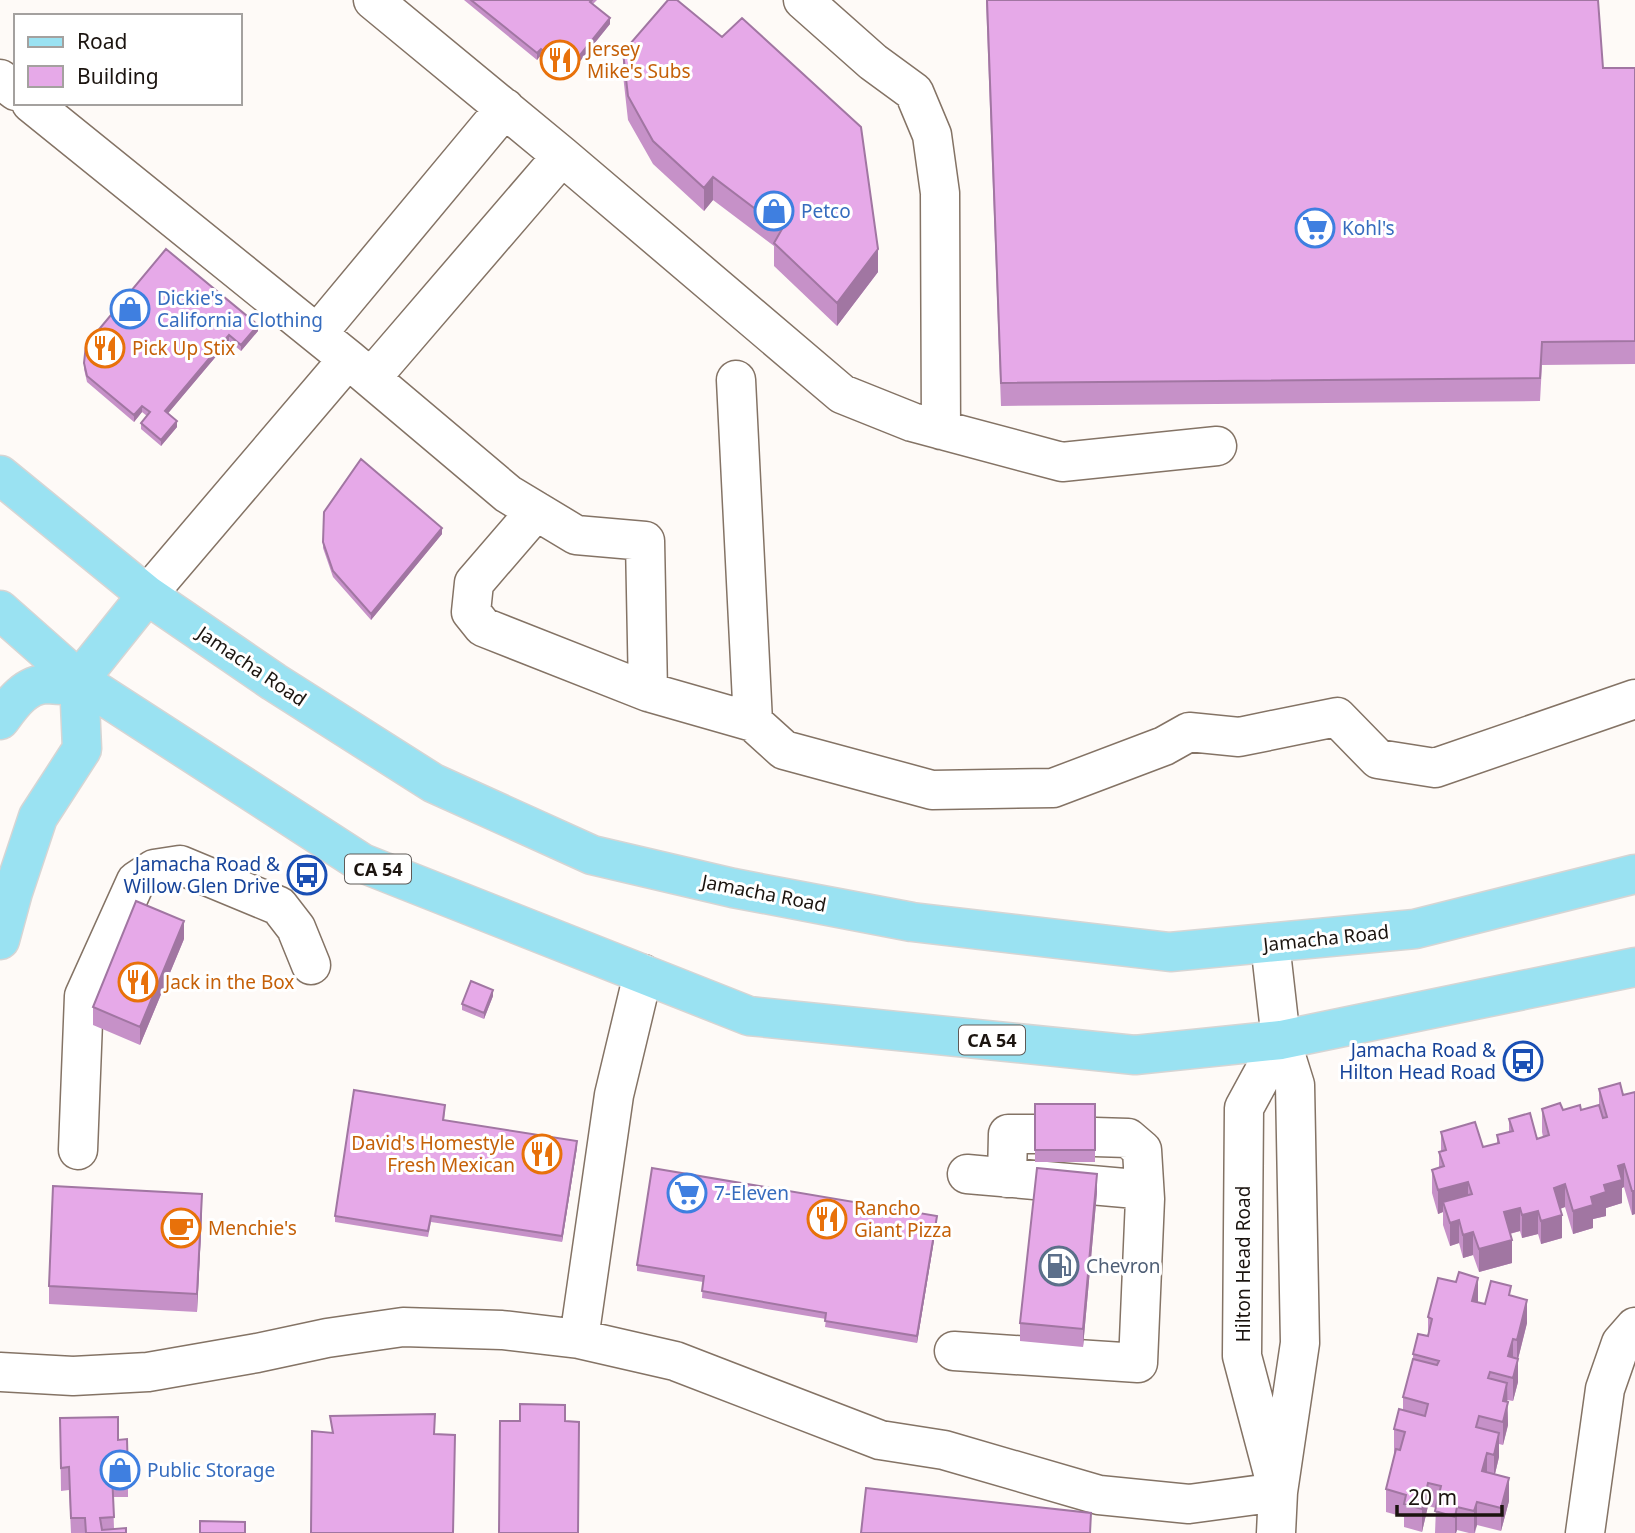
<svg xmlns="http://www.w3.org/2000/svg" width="1635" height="1533" font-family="'Noto Sans',sans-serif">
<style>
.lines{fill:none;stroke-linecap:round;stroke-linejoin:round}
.minor-casing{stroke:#847365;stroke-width:41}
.major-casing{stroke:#d6d5d4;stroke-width:41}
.minor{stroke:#fff;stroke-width:38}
.major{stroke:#9ae2f2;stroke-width:38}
.wall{fill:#c691c8}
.shaded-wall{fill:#a176a2}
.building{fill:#e6a9e8;stroke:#a176a2;stroke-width:2}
.labels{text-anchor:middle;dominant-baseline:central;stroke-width:6;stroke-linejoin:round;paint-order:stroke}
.shield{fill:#fff;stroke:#5f5a57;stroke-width:2}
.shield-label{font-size:18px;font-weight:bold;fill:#1b140f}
.food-label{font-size:19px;fill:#c56008;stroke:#fff;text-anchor:start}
.shop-label{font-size:19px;fill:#366cbe;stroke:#fff;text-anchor:start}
.street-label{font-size:19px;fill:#1b140f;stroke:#fff}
.transit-label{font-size:19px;fill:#164399;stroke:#fff;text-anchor:end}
.service-label{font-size:19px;fill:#4e5e75;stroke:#fff;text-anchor:start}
</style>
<rect width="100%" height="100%" fill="#fefaf7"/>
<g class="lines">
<defs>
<path id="minor" d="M373,0L562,156L842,394L912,422L1062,462L1217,446
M803,0L873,62L914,92L932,135L940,193L941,430
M0,79L16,91
M31,103L348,359L147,595
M317,334L505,108
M348,359L508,494L576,535L645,541L648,692L483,627L471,612L474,583L536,511
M371,378L562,156
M648,692L753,722L736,380
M753,722L784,750L932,790L1053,788L1164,746L1189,732L1239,737L1337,717L1378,759L1435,768L1635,699
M1270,943L1281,1040L1295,1085L1300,1343L1278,1492L1276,1533
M1095,1137L1128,1138L1142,1150L1145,1199
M78,1150L84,996L136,881L154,869L180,865L279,906L296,928L311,965
M1007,1178L1008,1134H1035
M579,1339L675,1361L880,1440L944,1450L1099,1495L1189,1504L1278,1492
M954,1351L1138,1363L1145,1199L1136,1189L967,1174
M0,1372L73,1376L148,1372L257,1353L327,1338L403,1327L502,1330L579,1339L614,1095L643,974
M1274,1477L1242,1356L1244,1108L1281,1040
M1585,1533L1605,1389L1621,1343L1635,1327"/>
<path id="major" d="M0,475L147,595L274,682L433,783L592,855L733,888L912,922L1170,952L1415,929L1635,874
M0,610L79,680L362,863L749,1016L1135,1055L1281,1040L1635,967
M0,720C11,705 25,684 47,684C59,685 68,687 79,680L147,595
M0,940L13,892L38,817L82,749L79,680"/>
</defs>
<use href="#minor" class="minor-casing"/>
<use href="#major" class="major-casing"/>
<use href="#minor" class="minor"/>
<use href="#major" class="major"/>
</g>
<path class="wall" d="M464,0H597L593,4L610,24L568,76L541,55L537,60Z
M986,0H1598L1603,68H1635V364L1542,365L1540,401L1001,406Z
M623,52L878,272L837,326L774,266V246L713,200L704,211L653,164L628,120L623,75Z
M258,331L241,351L229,341L168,413L177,427L161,446L141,429V423L147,416L142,412L134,422L87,382L84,369L86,345Z
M324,512L442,534L371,620L333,577L323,548Z
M184,939L140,1045L93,1025V1007Z
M493,996L484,1019L462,1010V1004Z
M1599,1089L1623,1095L1635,1092V1214L1632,1215L1624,1187L1622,1188V1203L1606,1208V1216L1593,1219V1228L1573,1234L1565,1207L1560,1209L1562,1238L1541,1244L1538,1234L1522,1238L1520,1231L1510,1234L1512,1263L1479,1272L1473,1255L1463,1258L1459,1243L1450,1246L1443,1225V1212L1438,1214L1432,1193V1170L1439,1168V1152H1441V1132L1483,1147L1497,1143V1135L1509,1132V1119L1537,1139L1543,1137L1542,1132V1109L1581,1110L1599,1105Z
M1035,1104H1095V1162H1035Z
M445,1111L444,1120L577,1147L562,1242L431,1222L428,1237L335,1222V1216Z
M1097,1192L1083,1347L1020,1341V1323Z
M202,1212L197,1312L49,1304V1286Z
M937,1222L917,1343L825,1327L826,1319L702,1298L703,1282L637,1271V1265Z
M1511,1296L1527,1323L1518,1359V1382L1513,1401L1507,1400L1508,1425L1503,1445L1499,1444V1457L1495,1474L1509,1501L1501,1531L1477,1525L1475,1533H1469L1457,1530L1456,1533H1435L1436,1508L1428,1506L1422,1532L1404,1527V1517L1386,1512V1489L1395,1453H1394V1429L1403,1410V1397L1413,1360V1354L1428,1336V1317L1478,1301V1302L1485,1304Z
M60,1418L118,1440L128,1474V1497H113L114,1529L126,1533H71L69,1490L61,1491Z"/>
<path class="shaded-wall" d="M610,18V24L568,76V70Z
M541,49V55L537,60V53Z
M713,177V200L704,211V188Z
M878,249V272L837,326V303Z
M258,325V331L241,351V345Z
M229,335V341L165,417V411Z
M142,406V412L134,422V415Z
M177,421V427L161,446V440Z
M442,528V534L371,620V614Z
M184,921V939L140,1045V1027Z
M493,990V996L484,1019V1013Z
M577,1141V1147L562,1242V1236Z
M1624,1164V1187L1622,1188V1203L1606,1208V1216L1593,1219V1228L1573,1234V1211L1604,1185L1618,1166Z
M1097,1174V1192L1083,1347V1329Z
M1468,1182V1205L1443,1202V1212L1438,1214V1190Z
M1565,1184V1207L1554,1211V1188Z
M1632,1191H1635V1214L1632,1215Z
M202,1194V1212L197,1312V1294Z
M1520,1208V1231L1504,1235V1212Z
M1538,1211V1234L1522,1238V1215Z
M1562,1215V1238L1541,1244V1221Z
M937,1216V1222L917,1343V1336Z
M1459,1220V1243L1450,1246V1223Z
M1473,1232V1255L1463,1258V1235Z
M1512,1240V1263L1479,1272V1249Z
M1478,1278V1301L1472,1324V1301Z
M1527,1300V1323L1517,1363V1340Z
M1513,1339V1362L1508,1379V1356Z
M1518,1359V1382L1513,1401V1378Z
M1507,1383L1508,1425L1503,1445V1401Z
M1499,1433V1457L1494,1478V1455Z
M1487,1453V1476L1482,1471Z
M1509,1478V1501L1501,1531V1508Z
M1428,1483V1506L1422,1532V1509Z
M1477,1502V1525L1474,1533V1511Z
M1457,1507V1530L1456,1533H1455V1517Z"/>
<path class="building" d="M471,0H592L590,2L610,18L568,70L541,49L537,53Z
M668,0H677L722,37L742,18L861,127L878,249L837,303L774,243L782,229L713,177L704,188L653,141L628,96L623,52Z
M987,0H1598L1603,68H1635V341L1542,342L1540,378L1001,383Z
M166,249L258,325L241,345L229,335L165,411L177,421L161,440L141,423L150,412L142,406L134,415L87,376L84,363L86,345Z
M361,459L442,528L371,614L333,571L323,542L324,512Z
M136,901L184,921L140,1027L93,1007Z
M471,981L493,990L484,1013L462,1004Z
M1620,1083L1623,1095L1635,1092V1191H1632L1624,1164L1618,1166L1622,1180L1604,1185L1606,1192L1591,1197L1593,1205L1573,1211L1565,1184L1554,1188L1562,1215L1541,1221L1538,1211L1522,1215L1520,1208L1504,1212L1512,1240L1479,1249L1473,1232L1463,1235L1459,1220L1450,1223L1443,1202L1472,1194L1468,1182L1438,1190L1432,1170L1444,1166L1439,1152L1446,1150L1441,1132L1475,1122L1483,1147L1499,1143L1497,1135L1513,1131L1509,1119L1530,1113L1537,1139L1549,1135L1542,1109L1560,1103L1563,1110L1580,1105L1581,1110L1599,1105L1603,1118L1607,1117L1599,1089Z
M354,1090L445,1105L443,1120L577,1141L562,1236L431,1216L428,1231L335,1216Z
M1035,1104H1095V1150H1035Z
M652,1168L937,1216L917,1336L825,1321L826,1313L702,1291L704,1276L637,1265Z
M1037,1168L1097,1174L1083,1329L1020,1323Z
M53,1186L202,1194L197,1294L49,1286Z
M1459,1272L1478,1278L1472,1301L1485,1304L1491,1281L1511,1286L1509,1295L1527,1300L1517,1340L1513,1339L1508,1356L1518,1359L1513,1378L1490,1372L1488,1378L1507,1383L1503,1401L1508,1402L1503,1422L1479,1416L1476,1427L1499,1433L1494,1455L1487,1453L1482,1471L1509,1478L1501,1508L1477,1502L1474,1511L1457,1507L1455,1517L1435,1511L1441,1486L1428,1483L1422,1509L1404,1504L1406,1495L1386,1489L1396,1449L1400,1450L1405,1432L1394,1429L1399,1409L1425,1416L1428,1404L1403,1397L1413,1359L1437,1365L1439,1361L1413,1354L1418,1334L1428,1336L1432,1319L1428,1317L1438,1278L1456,1282Z
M520,1404L565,1405V1421L579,1422L578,1533H499L500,1421H520Z
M435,1414L434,1434L455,1435L453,1533H311L312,1431L333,1433L330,1416Z
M118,1417V1440L127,1439L128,1474H112L114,1517L100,1518L102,1530L126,1528V1533H86L85,1518H71L69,1467L61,1468L60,1418Z
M866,1488L1091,1513L1090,1533H861Z
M200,1521L245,1522V1533H200Z"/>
<defs>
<symbol id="restaurant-ring" viewBox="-11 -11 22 22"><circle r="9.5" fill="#fff" stroke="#e8710a" stroke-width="1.5"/><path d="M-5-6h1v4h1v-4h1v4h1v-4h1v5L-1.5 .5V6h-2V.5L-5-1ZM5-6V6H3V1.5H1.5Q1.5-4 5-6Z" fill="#e8710a"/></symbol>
<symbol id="shop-ring" viewBox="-11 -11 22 22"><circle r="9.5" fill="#fff" stroke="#3f7fe0" stroke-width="1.5"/><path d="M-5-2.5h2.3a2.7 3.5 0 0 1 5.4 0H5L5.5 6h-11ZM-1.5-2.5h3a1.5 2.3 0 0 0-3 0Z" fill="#3f7fe0"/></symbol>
<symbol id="supermarket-ring" viewBox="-11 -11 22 22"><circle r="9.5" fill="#fff" stroke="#3f7fe0" stroke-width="1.5"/><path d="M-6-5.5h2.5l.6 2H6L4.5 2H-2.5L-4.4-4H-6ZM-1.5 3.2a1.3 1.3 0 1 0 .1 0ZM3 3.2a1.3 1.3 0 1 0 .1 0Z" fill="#3f7fe0"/></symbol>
<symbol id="bus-ring" viewBox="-11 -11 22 22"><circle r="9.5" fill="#fff" stroke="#1a4fb4" stroke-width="1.5"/><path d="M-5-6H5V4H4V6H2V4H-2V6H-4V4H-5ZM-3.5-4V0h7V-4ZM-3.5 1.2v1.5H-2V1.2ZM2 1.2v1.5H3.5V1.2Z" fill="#1a4fb4"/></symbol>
<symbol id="cafe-ring" viewBox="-11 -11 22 22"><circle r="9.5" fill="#fff" stroke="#e8710a" stroke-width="1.5"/><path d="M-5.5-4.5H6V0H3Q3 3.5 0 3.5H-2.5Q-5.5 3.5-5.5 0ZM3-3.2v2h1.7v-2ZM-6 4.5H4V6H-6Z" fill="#e8710a"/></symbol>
<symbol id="fuel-ring" viewBox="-11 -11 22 22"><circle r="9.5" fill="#fff" stroke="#5c6f8a" stroke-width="1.5"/><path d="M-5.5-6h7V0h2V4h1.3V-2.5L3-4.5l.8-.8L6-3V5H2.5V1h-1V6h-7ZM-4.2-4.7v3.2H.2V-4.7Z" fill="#5c6f8a"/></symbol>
</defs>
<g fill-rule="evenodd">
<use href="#restaurant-ring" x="538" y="38" width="44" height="44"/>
<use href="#shop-ring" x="752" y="189" width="44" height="44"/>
<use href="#supermarket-ring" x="1293" y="206" width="44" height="44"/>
<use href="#shop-ring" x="108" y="287" width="44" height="44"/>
<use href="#restaurant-ring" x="83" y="326" width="44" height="44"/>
<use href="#bus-ring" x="285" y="853" width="44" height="44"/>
<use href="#restaurant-ring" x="116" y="960" width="44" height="44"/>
<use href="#bus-ring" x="1501" y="1039" width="44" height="44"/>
<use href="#restaurant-ring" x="520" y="1132" width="44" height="44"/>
<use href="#supermarket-ring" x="665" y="1171" width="44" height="44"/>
<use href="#restaurant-ring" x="805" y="1197" width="44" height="44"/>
<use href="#cafe-ring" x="159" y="1206" width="44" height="44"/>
<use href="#fuel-ring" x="1037" y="1244" width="44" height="44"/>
<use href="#shop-ring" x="98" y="1448" width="44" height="44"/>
</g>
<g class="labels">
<g class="shield">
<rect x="345" y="854.5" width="66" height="29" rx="5"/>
<rect x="959" y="1025.5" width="66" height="29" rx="5"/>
</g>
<g class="shield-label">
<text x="378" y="869">CA 54</text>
<text x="992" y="1040">CA 54</text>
</g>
<g class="food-label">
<text x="587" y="49">Jersey<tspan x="587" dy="22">Mike's Subs</tspan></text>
<text x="132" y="348">Pick Up Stix</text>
<text x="165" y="982">Jack in the Box</text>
<text x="515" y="1143" text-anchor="end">David's Homestyle<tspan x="515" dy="22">Fresh Mexican</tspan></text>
<text x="854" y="1208">Rancho<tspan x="854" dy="22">Giant Pizza</tspan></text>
<text x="208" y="1228">Menchie's</text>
</g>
<g class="shop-label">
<text x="801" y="211">Petco</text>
<text x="1342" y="228">Kohl's</text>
<text x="157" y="298">Dickie's<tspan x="157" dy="22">California Clothing</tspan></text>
<text x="714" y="1193">7-Eleven</text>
<text x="147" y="1470">Public Storage</text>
</g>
<g class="street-label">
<text transform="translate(252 666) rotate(34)">Jamacha Road</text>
<text transform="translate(764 893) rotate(11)">Jamacha Road</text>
<text transform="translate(1326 938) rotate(-6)">Jamacha Road</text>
<text transform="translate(1243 1264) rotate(-90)">Hilton Head Road</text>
</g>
<g class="transit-label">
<text x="280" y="864">Jamacha Road &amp;<tspan x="280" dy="22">Willow Glen Drive</tspan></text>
<text x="1496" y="1050">Jamacha Road &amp;<tspan x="1496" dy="22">Hilton Head Road</tspan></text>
</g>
<g class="service-label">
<text x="1086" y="1266">Chevron</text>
</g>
</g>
<rect x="14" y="14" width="228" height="91" fill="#ffffff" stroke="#a4a19f" stroke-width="2"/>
<rect x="28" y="37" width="35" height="10" fill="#9ae2f2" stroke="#a4a19f" stroke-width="2"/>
<text x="77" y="49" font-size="21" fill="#1b140f">Road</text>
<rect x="28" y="66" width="35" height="21" fill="#e6a9e8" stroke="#a4a19f" stroke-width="2"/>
<text x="77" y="84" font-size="21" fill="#1b140f">Building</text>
<path d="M1397 1505v10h105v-10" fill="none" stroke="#1b140f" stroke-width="3.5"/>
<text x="1408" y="1505" font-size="21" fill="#1b140f" stroke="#ffffff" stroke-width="5" paint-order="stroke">20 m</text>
</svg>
